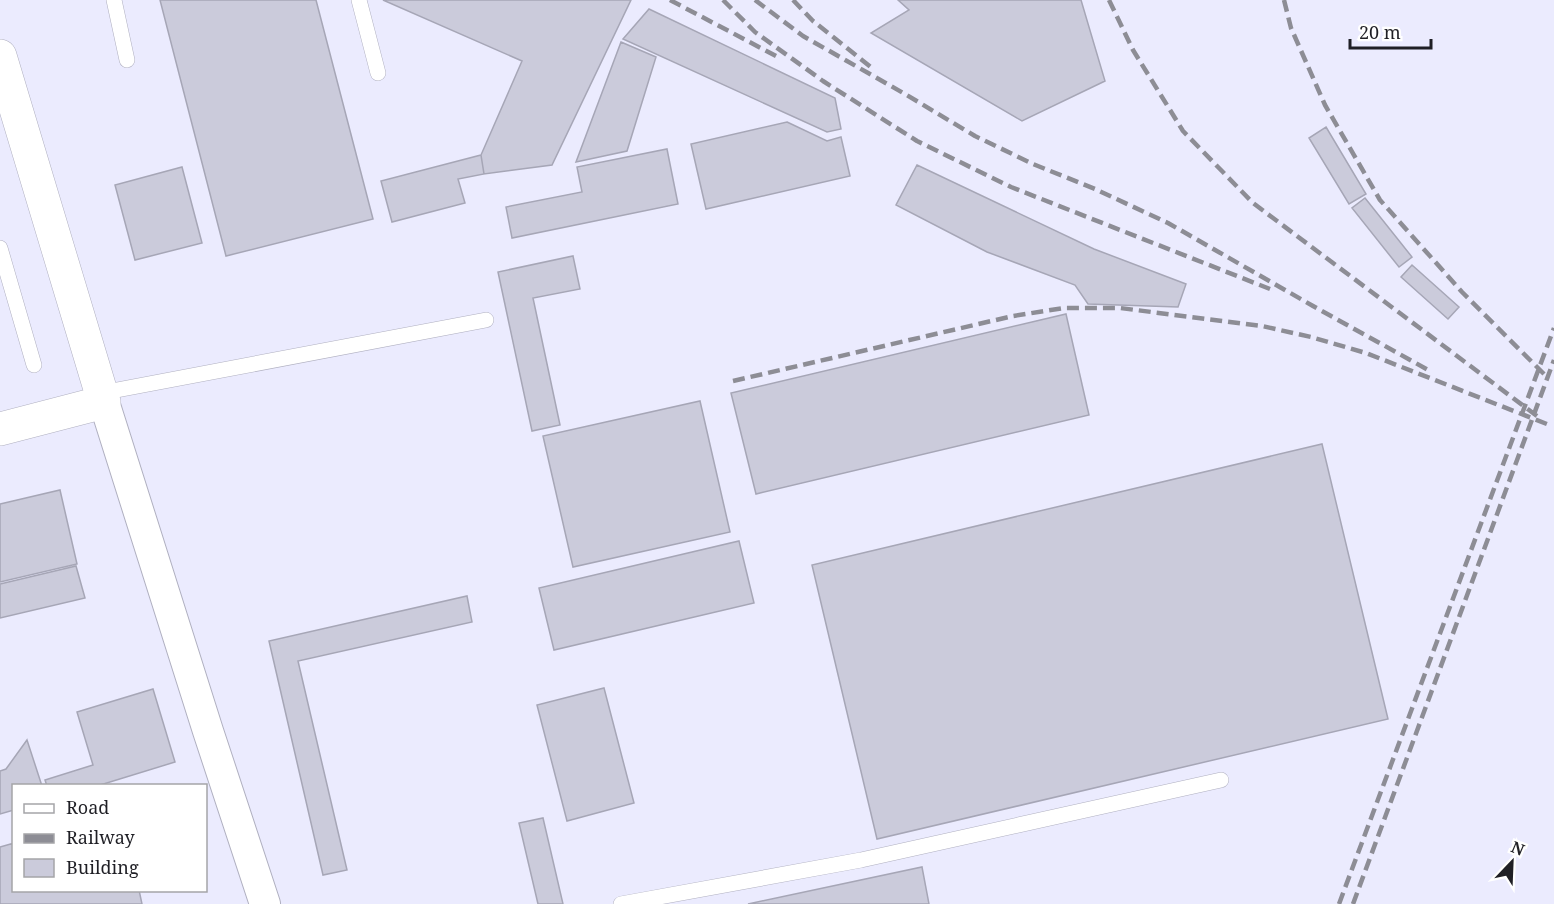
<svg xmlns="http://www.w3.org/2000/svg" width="1554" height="904" font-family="'Noto Serif',serif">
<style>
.built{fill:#ebebfe;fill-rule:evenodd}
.building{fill:#cbcbdb;stroke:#a6a6b6;stroke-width:1.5}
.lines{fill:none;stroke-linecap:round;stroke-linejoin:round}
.service-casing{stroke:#b0b0c0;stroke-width:16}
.minor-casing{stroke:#b0b0c0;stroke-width:32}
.tertiary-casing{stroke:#b0b0c0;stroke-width:34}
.service{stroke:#fff;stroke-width:15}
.minor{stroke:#fff;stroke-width:30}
.tertiary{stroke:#fff;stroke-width:33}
.rail{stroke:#8d8d95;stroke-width:4.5;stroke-dasharray:12 6;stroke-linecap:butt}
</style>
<rect width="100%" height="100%" fill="#f4f4fe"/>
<path class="built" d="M0,0H1554V904H0ZM14,786H206V890H14Z"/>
<path class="building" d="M160,0H316L373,219L226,256Z
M383,0H631L552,165L484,174L481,155L522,61Z
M898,0H1081L1105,81L1022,121L871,33L909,10Z
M649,9L835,98L841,129L827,132L623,39Z
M621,42L656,57L627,151L576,162Z
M787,122L827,141L841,137L850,176L706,209L691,144Z
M1326,127L1366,194L1349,204L1309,138Z
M667,149L678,204L512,238L506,207L582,192L577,167Z
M481,155L484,174L458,179L465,203L392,222L381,181Z
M917,165L1094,249L1186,284L1178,307L1088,304L1075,285L987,252L896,205Z
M182,167L202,243L135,260L115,185Z
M1365,198L1412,257L1399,267L1352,208Z
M573,256L580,289L533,298L560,425L532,431L498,272Z
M1412,265L1459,307L1448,319L1401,277Z
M1066,314L1089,415L756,494L731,393Z
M700,401L730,532L573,567L543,436Z
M1322,444L1388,719L877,839L812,565Z
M60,490L77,564L0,582V504Z
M739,541L754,603L554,650L539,588Z
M76,566L85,598L0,618V584Z
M467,596L472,622L298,661L347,870L323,875L269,641Z
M604,688L634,803L567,821L537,705Z
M153,689L175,762L97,786H47L45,780L93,765L77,712Z
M27,740L42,786H14V810L0,814V771L6,769Z
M543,818L563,904H538L519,823Z
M14,843V890H139L142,904H0V847Z
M922,867L929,904H748Z"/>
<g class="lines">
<defs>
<path id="service" d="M114,0L127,60
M359,0L378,73
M0,248L34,365
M101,393L486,320
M621,904L861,860L1221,780"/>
<path id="minor" d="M104,402L208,731L265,904"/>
<path id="tertiary" d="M0,56L104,402L0,429"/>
</defs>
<use href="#service" class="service-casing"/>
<use href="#minor" class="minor-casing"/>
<use href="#tertiary" class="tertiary-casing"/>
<use href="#service" class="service"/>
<use href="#minor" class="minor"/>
<use href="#tertiary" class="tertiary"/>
<path class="rail" d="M670,0L776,56
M723,0L755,32L823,81L917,141L1011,187L1270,289
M755,0L803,36L905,94L975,136L1033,164L1095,189L1168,223L1313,306L1430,371
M793,0L813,21L872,68
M1109,0L1133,50L1183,131L1253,203L1537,416
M1284,0L1291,28L1325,105L1380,200L1462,292L1544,374
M733,381L1013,316L1064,308H1120L1262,326L1311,337L1366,353L1552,426
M1339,904L1554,328
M1353,904L1554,360"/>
</g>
<rect x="12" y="784" width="195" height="108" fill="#ffffff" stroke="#a5a5a8" stroke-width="1.5"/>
<rect x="24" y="804" width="30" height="9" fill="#ffffff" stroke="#a5a5a8" stroke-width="1.5"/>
<text x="66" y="814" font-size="18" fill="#1f1f25">Road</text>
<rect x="24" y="834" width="30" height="9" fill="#8d8d95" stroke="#a5a5a8" stroke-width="1.5"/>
<text x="66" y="844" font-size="18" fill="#1f1f25">Railway</text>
<rect x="24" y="859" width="30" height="18" fill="#cbcbdb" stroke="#a5a5a8" stroke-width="1.5"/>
<text x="66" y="874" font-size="18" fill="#1f1f25">Building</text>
<g transform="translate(1512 862) rotate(23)" stroke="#ffffff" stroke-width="4.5" paint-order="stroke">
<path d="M0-4.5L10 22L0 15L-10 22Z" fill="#1f1f25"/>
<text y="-9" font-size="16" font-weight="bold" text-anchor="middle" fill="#1f1f25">N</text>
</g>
<path d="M1350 39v9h81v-9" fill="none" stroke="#1f1f25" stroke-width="3"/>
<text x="1359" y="39" font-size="18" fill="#1f1f25" stroke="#ffffff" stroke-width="4.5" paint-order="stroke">20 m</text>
</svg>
